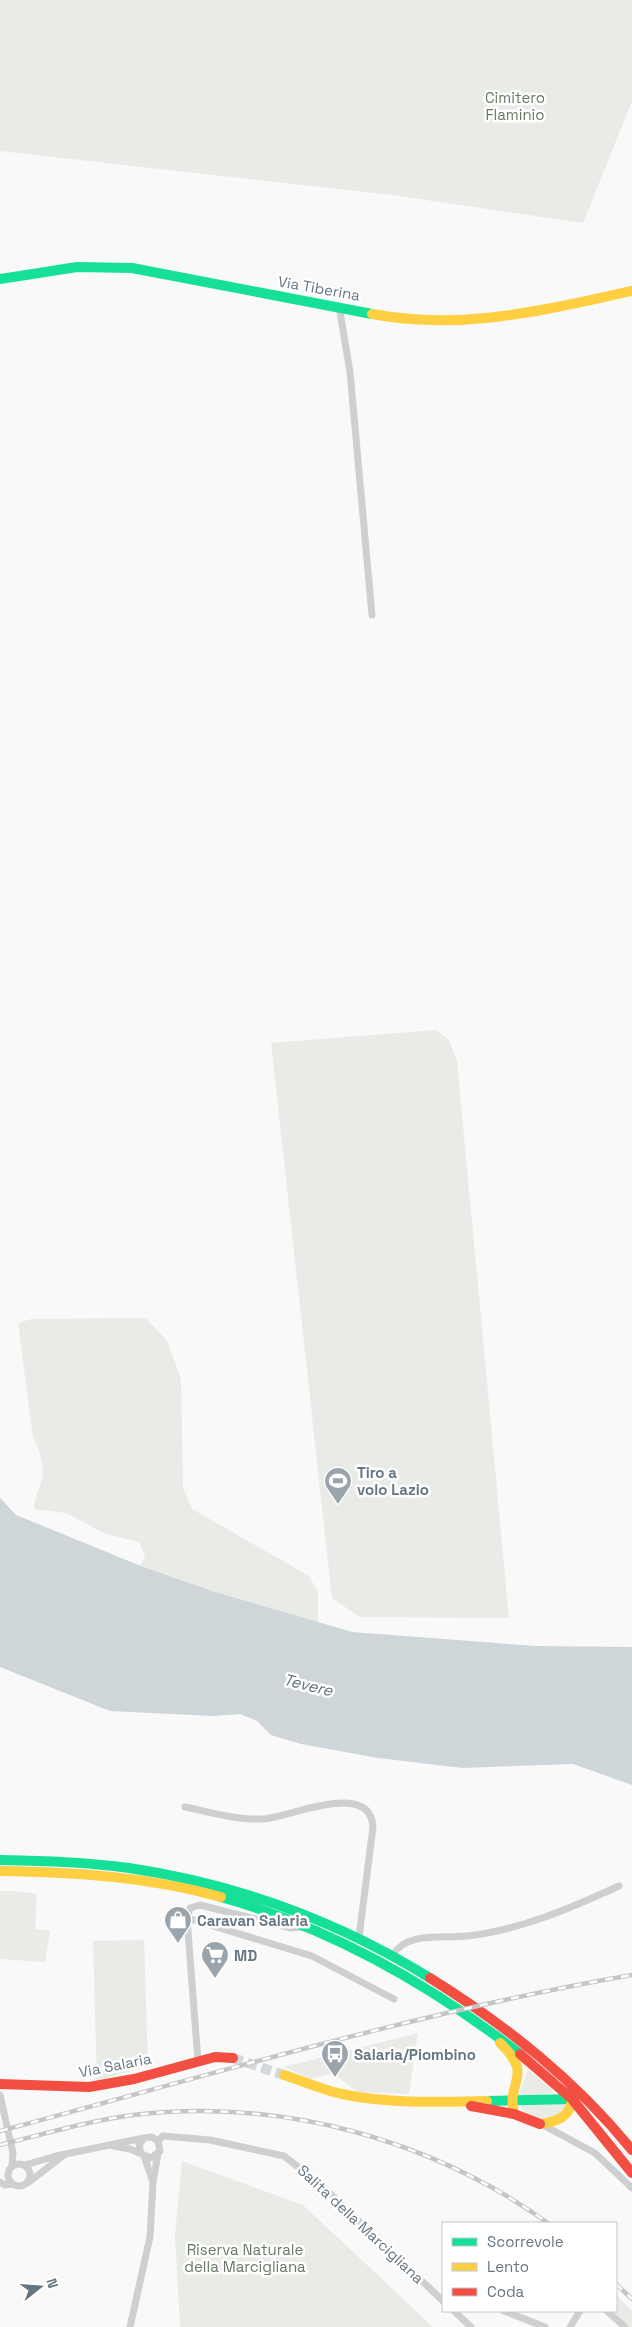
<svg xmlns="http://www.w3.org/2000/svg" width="632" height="2327" font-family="'Space Grotesk',sans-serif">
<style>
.green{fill:#e8ebe6}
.water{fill:#ced6d9}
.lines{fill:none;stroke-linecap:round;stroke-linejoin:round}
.secondary-tunnel{stroke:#d4d8dc;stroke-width:10;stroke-dasharray:10 5;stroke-linecap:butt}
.street{stroke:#cecfd0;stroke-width:7}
.fast{stroke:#16e098;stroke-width:10}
.slow{stroke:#ffcf43;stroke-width:10}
.jam{stroke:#f24e42;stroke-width:10}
.rail-casing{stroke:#c3c5c6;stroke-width:4.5}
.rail{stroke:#fff;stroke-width:2.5;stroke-dasharray:8;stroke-linecap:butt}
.labels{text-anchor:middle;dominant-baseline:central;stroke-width:5;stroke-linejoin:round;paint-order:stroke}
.park-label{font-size:15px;fill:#687a64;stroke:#fff}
.street-label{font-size:15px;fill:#657683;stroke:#fff}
.poi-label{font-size:15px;font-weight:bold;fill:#657683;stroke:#fff;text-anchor:start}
.water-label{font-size:16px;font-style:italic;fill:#60757c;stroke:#fff}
</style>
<rect width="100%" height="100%" fill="#f9f9f9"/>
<path class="green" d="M0,0H632V101L583,223L392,195L0,151Z
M436,1030L449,1040L457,1061L509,1618L360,1617L332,1598L271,1043Z
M146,1318L167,1341L181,1379L183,1488L192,1509L309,1576L318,1592V1623L212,1591L141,1566L145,1556L139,1542L106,1534L66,1513L34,1509C34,1496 42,1486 43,1473C43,1463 39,1446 33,1438L18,1323L32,1319Z
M0,1891H15L37,1894L35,1929L50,1931L45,1962L0,1959Z
M144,1940L148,2066L97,2081L93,1941Z
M418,2033L409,2094L357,2092L337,2076L330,2074L310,2079L284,2067Z
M528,2070L553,2090V2093L518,2097Z
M563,2102L566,2107L564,2113C549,2118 532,2123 521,2108L522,2104Z
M182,2161L303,2205L433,2327H180L175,2235Z
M616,2294L632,2311V2327H629L612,2311H616Z"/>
<path class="water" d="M0,1498L16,1515L141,1566L212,1591L352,1632L535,1646L632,1647V1785L573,1764L463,1768L378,1758L301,1744L271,1735L257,1721L240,1714L213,1716L110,1711L0,1667Z"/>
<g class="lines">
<path class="secondary-tunnel" d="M233,2058L284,2075"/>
<path class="street" d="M339,306L350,372L372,615
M185,1807C209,1812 237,1820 261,1819C287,1819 370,1778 373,1827L359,1937
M187,1918L312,1956L394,1999
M393,1955C406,1931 444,1939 467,1936C520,1930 571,1908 619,1886
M198,2061L187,1918L190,1908L200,1905L291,1928L302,1927
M0,2095L13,2153L12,2166
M543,2125L595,2153L632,2188
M158,2141L163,2136L210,2140L284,2156L320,2184L443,2301
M113,2146L130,2149L151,2158L160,2151L158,2141L152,2137L144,2138L139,2145L141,2153
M144,2156L153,2182
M8 2175a11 11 0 1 1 22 0a11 11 0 1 1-22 0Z
M25,2165L56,2156L144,2138
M0,2182L5,2185L12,2184
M29,2182L64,2155
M454,2311L471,2327
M504,2311L545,2327
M607,2311L625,2327
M130,2327L150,2237L153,2182L158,2154
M570,2327L580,2311"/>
<path class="fast" d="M0,279L77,267L132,268L372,314
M0,1860C43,1861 86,1862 129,1868C236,1884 338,1921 430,1978
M221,1897C331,1928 430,1984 520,2054
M487,2101L572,2099"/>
<path class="slow" d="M372,314C464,331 543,310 632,291
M0,1871C75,1872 149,1877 221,1897
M500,2043C535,2077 506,2079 514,2114
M284,2075C303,2081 323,2090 342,2094C389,2104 440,2102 487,2101
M540,2124C556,2122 571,2117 572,2099"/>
<path class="jam" d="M430,1978C507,2026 575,2080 632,2150
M520,2054L572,2099L632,2173
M0,2084L89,2087L134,2079L215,2057L233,2058
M471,2106L514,2114L540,2124"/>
<defs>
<path id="rail" d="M0,2131C210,2075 418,2012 632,1975
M0,2145C44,2134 88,2121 133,2115C279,2098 429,2138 548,2223
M616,2284L632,2299"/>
</defs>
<use href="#rail" class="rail-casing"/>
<use href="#rail" class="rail"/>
</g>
<defs>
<symbol id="stadium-pin" viewBox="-11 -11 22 30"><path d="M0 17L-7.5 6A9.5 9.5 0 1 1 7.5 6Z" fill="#99a4ac" stroke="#fff"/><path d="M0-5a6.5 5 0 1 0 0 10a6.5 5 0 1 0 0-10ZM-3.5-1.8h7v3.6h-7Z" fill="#fff"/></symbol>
<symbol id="shop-pin" viewBox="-11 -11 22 30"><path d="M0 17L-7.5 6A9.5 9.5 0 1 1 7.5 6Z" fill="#99a4ac" stroke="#fff"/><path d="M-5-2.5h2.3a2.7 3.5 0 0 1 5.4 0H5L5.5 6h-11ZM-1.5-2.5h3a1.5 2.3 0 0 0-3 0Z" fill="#fff"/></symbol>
<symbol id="supermarket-pin" viewBox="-11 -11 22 30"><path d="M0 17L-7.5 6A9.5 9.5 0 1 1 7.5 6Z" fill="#99a4ac" stroke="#fff"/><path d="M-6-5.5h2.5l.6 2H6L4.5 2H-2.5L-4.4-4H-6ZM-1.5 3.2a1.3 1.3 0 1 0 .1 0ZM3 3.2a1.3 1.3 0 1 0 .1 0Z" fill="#fff"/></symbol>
<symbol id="bus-pin" viewBox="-11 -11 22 30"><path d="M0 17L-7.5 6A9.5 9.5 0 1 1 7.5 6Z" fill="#99a4ac" stroke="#fff"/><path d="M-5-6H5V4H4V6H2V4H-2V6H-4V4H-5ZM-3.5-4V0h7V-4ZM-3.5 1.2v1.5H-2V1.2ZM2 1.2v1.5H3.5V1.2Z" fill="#fff"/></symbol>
</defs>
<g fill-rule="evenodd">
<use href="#stadium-pin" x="322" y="1465" width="32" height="43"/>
<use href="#shop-pin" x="162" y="1904" width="32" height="43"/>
<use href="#supermarket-pin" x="199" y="1939" width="32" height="43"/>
<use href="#bus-pin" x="319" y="2038" width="32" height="43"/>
</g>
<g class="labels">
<g class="park-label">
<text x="515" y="97">Cimitero<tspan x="515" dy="17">Flaminio</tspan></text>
<text x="245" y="2249">Riserva Naturale<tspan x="245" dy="17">della Marcigliana</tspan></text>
</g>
<g class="street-label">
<text transform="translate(319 288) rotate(10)">Via Tiberina</text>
<text transform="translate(115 2065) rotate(-11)">Via Salaria</text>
<text transform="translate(361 2224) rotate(43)">Salita della Marcigliana</text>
</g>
<g class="poi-label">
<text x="357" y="1472">Tiro a<tspan x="357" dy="17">volo Lazio</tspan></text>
<text x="197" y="1920">Caravan Salaria</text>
<text x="234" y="1955">MD</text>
<text x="354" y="2054">Salaria/Piombino</text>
</g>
<g class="water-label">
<text transform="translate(308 1685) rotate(14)">Tevere</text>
</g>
</g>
<rect x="442" y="2222" width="175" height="90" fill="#ffffff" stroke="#c1c8cd"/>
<rect x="452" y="2238" width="25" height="8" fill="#16e098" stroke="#c1c8cd"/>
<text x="487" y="2247" font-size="15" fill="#657683">Scorrevole</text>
<rect x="452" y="2263" width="25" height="8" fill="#ffcf43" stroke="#c1c8cd"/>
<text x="487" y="2272" font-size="15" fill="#657683">Lento</text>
<rect x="452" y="2288" width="25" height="8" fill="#f24e42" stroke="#c1c8cd"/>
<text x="487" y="2297" font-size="15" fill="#657683">Coda</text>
<g transform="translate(40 2287) rotate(73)" stroke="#ffffff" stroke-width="4" paint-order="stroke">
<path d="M0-4L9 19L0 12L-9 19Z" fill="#657683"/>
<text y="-8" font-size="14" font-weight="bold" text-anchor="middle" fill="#657683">N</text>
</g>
</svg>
